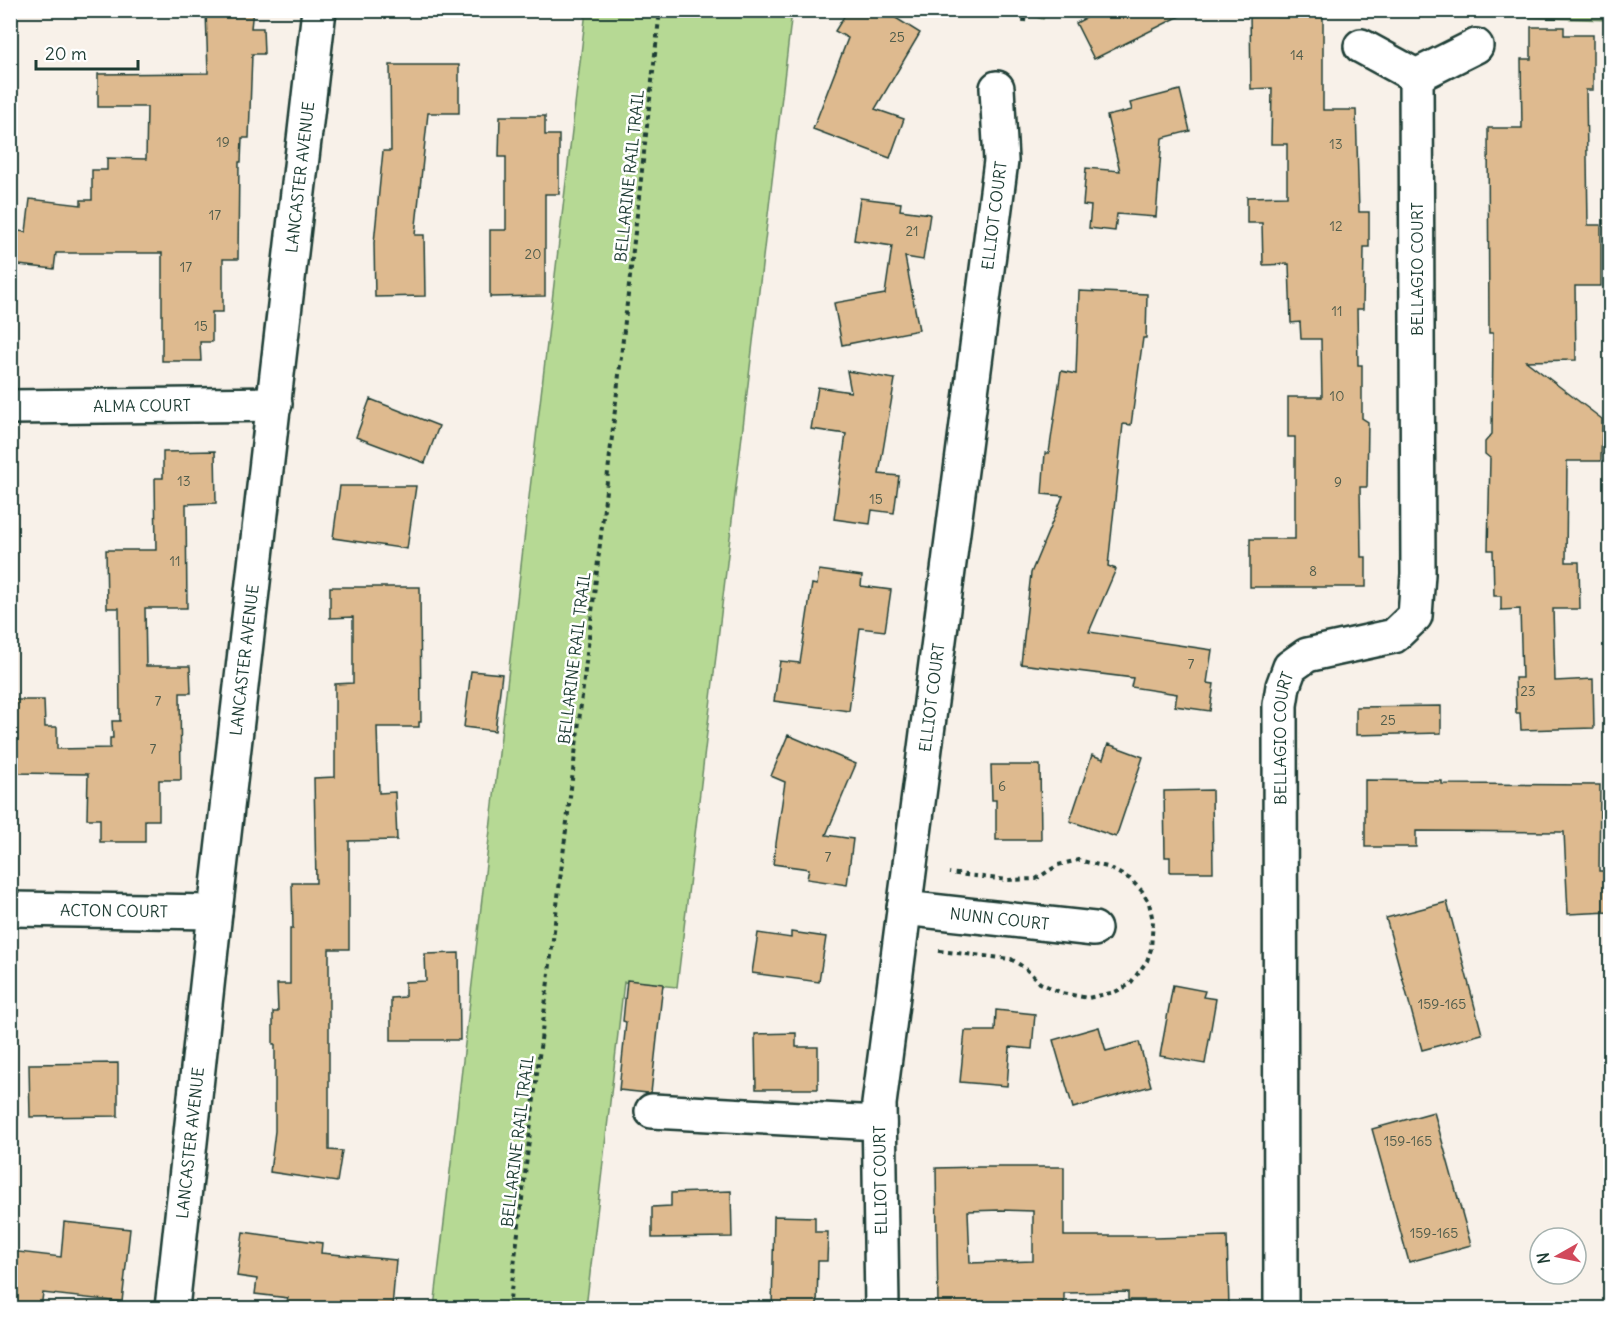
<svg xmlns="http://www.w3.org/2000/svg" width="1621" height="1319" font-family="Delius,sans-serif">
<style>
.green{fill:#b6d994;stroke:#6a8b64;stroke-width:1.5}
.building{fill:#deba8f;stroke:#1f3d34;stroke-width:1.5;fill-rule:evenodd}
.lines{fill:none;stroke-linecap:round;stroke-linejoin:round}
.minor-casing{stroke:#1f3d34;stroke-width:38}
.path{stroke:#1f3d34;stroke-width:4;stroke-dasharray:4.5 4.5;stroke-linecap:butt}
.minor{stroke:#fff;stroke-width:33}
.labels{text-anchor:middle;dominant-baseline:central;stroke-width:5;stroke-linejoin:round;paint-order:stroke}
.number-label{font-size:14px;fill:#4f5c4b}
.street-label{font-size:16px;fill:#1f3d34;stroke:#fff}
</style>
<rect width="100%" height="100%" fill="#f8f1e9"/>
<filter id="ink" filterUnits="userSpaceOnUse"><feTurbulence type="fractalNoise" baseFrequency=".0167" numOctaves="2"/><feDisplacementMap in="SourceGraphic" scale="12" xChannelSelector="R" yChannelSelector="G"/><feConvolveMatrix kernelMatrix="1 2 1 2 8 2 1 2 1" color-interpolation-filters="sRGB"/></filter>
<g filter="url(#ink)">
<path class="green" d="M1610,10V20L1337,11V10Z
M586,11H792L677,987L624,982L586,1308H434Z
M1016,11V10L1048,11L1043,19L1016,12Z"/>
<path class="building" d="M206,10H253L251,28H263L264,54H252L249,138H242L241,162H239L238,259H223V312H212V342H200L201,361H162V253H56L54,269L10,264V230L26,232L30,199L81,205V200H92V170H107V158L146,159L147,107H98V74L208,73Z
M848,10H883L920,33L875,109L904,119L890,158L813,129L848,38L835,31Z
M1101,10H1192L1094,59L1076,23Z
M1250,11H1277V17H1323V110H1356L1359,212H1369V247H1364L1363,309H1357L1358,365H1362V418L1368,422L1367,487H1360L1361,557H1366V587H1250V539H1295V437H1288V397H1322L1321,339H1301L1300,322L1291,323L1289,264L1263,265L1262,223H1247V197L1287,196V144H1271L1272,88L1251,89Z
M1531,27H1564V35H1593V90H1586L1588,225H1601V286H1575L1576,360L1526,361L1602,419L1601,461H1567L1566,562H1579L1580,609H1553L1555,681L1593,679L1594,728L1521,730L1520,713H1516L1515,678H1522L1520,609L1501,610V596H1494L1493,550H1488L1490,458L1485,454V442L1492,434L1493,333H1489L1488,128H1522L1521,59H1531Z
M390,65H459V113H428L415,235H424L425,296L375,297L374,243L381,171L383,151H391Z
M1180,90L1190,131L1162,138L1156,217L1117,214L1115,231L1089,228L1091,206L1083,205L1086,168L1120,171L1107,116L1132,110L1130,103Z
M500,116H545V135H559V194H545V296L490,297V230H506V157H499Z
M860,198L901,203L900,210L930,214L923,260L905,257L919,330L842,345L834,303L885,294L892,246L854,240Z
M1079,291L1147,294L1146,338H1143L1131,425L1123,424L1108,566L1116,569L1089,632L1212,650L1207,683L1214,684L1210,711L1175,706L1177,694L1131,687L1133,678L1021,664L1031,573L1063,496L1042,494L1045,453H1049L1061,371L1076,374Z
M847,371L895,379L879,474L899,476L894,513L872,510L870,524L834,519L846,434L811,429L818,387L851,392Z
M370,399L439,426L425,463L356,437Z
M215,451L216,503L186,504L187,608H145L146,666H190L191,693H180L181,780H159V820H145V842H100V819H87L88,774L13,773L12,700H44L45,727H57V749L110,748V738H113L112,721H120L119,608H107L106,550H156L155,478H163V452Z
M340,486H416L407,549L333,538Z
M819,570L862,576L861,586L891,590L885,631L860,628L849,711L774,701L780,661L800,663L812,584L817,585Z
M330,587H420L421,722H419V727H377L379,793L395,792L397,840L349,841V949H329V1150L342,1151L337,1182L270,1172L275,1131V1044H273V1012H278L277,984H290V928H293L292,883H316L314,778L335,777V684L353,683V617L330,618Z
M471,671L502,674L495,731L464,727Z
M1441,706V733L1356,735V707Z
M788,735L856,764L826,835L853,839L847,885L807,879L809,869L773,864L785,782L771,776Z
M1108,744L1143,757L1116,837L1070,821L1092,755L1103,759Z
M991,765H1040L1041,840H996V800H992Z
M1365,780L1442,781V784L1600,785L1599,871H1608L1610,912L1568,914L1564,832L1416,831V847H1365Z
M1212,790L1213,872H1170V857H1165L1164,791Z
M1447,902L1482,1034L1422,1050L1386,918Z
M791,932L826,937L819,982L752,973L758,933L791,938Z
M459,953L460,1040H391V998L405,997V982L426,981L425,954Z
M627,980L663,984L651,1093H648L619,1090L626,1022L623,1021Z
M1173,985L1205,991L1203,997L1216,999L1205,1064L1160,1056Z
M996,1010L1035,1014L1032,1049L1010,1047L1007,1086L960,1082L965,1031H995Z
M1099,1027L1106,1051L1139,1042L1151,1086L1073,1108L1053,1040Z
M796,1033V1047H818V1089H756L755,1034Z
M118,1063V1116L30,1117L29,1064Z
M1434,1112L1471,1245L1409,1262L1372,1129Z
M979,1167H1064V1236H1154V1238L1227,1236L1229,1308H1183V1306L1159,1307V1300H1128V1292L1064,1293V1306L938,1307L936,1168ZM1001,1210L1033,1211V1261L970,1263L968,1211Z
M731,1191L732,1237L652,1238V1207L671,1206V1193Z
M774,1216L815,1217V1232H828L827,1261H818L817,1308H772Z
M64,1222L130,1229L122,1302L43,1293L41,1308H15V1303L10,1302V1251L61,1257Z
M243,1232L322,1243L321,1253L396,1260L392,1308H315L286,1305L288,1298L255,1294L257,1279L237,1276Z"/>
<g class="lines">
<defs>
<g id="minor">
<path d="M1361,46L1416,76L1476,46"/>
<path id="s1" d="M10,407L275,404"/>
<path id="s2" d="M904,908L1094,929"/>
<path id="s3" d="M10,909L215,912"/>
<path d="M652,1111L879,1123"/>
<path id="s4" d="M172,1308L215,912L319,10"/>
<path id="s5" d="M882,1308L879,1104L1001,161L997,88"/>
<path id="s6" d="M1281,1308L1280,705L1283,686L1290,667L1307,655L1394,636L1415,616L1418,574L1416,76"/>
</g>
</defs>
<use href="#minor" class="minor-casing"/>
<path class="path" d="M1024,22L1025,10
M939,951L1011,959L1025,968L1040,983L1062,993L1088,998L1115,992L1129,985L1147,961L1151,949L1153,921L1149,903L1142,891L1130,879L1107,867L1078,860L1058,865L1036,879L1008,880L949,873
M509,1308L597,570L660,10"/>
<use href="#minor" class="minor"/>
</g>
</g>
<g class="labels">
<g class="number-label">
<text x="897" y="37">25</text>
<text x="1297" y="55">14</text>
<text x="223" y="142">19</text>
<text x="1336" y="144">13</text>
<text x="215" y="215">17</text>
<text x="1336" y="226">12</text>
<text x="912" y="231">21</text>
<text x="533" y="254">20</text>
<text x="186" y="267">17</text>
<text x="1337" y="311">11</text>
<text x="201" y="326">15</text>
<text x="1337" y="396">10</text>
<text x="184" y="481">13</text>
<text x="1338" y="482">9</text>
<text x="876" y="499">15</text>
<text x="175" y="561">11</text>
<text x="1313" y="571">8</text>
<text x="1191" y="664">7</text>
<text x="1528" y="691">23</text>
<text x="158" y="701">7</text>
<text x="1388" y="720">25</text>
<text x="153" y="749">7</text>
<text x="1002" y="786">6</text>
<text x="828" y="857">7</text>
<text x="1442" y="1004">159-165</text>
<text x="1408" y="1141">159-165</text>
<text x="1434" y="1233">159-165</text>
</g>
<g class="street-label">
<text transform="translate(629 176) rotate(-84)">BELLARINE RAIL TRAIL</text>
<text stroke="none"><textPath href="#s4" startOffset="1138">LANCASTER AVENUE</textPath></text>
<text stroke="none"><textPath href="#s5" startOffset="1100">ELLIOT COURT</textPath></text>
<text transform="translate(1417 269) rotate(-90)">BELLAGIO COURT</text>
<text stroke="none"><textPath href="#s1" startOffset="132">ALMA COURT</textPath></text>
<text transform="translate(574 658) rotate(-83)">BELLARINE RAIL TRAIL</text>
<text stroke="none"><textPath href="#s4" startOffset="652">LANCASTER AVENUE</textPath></text>
<text stroke="none"><textPath href="#s5" startOffset="614">ELLIOT COURT</textPath></text>
<text stroke="none"><textPath href="#s6" startOffset="570">BELLAGIO COURT</textPath></text>
<text stroke="none"><textPath href="#s3" startOffset="104">ACTON COURT</textPath></text>
<text stroke="none"><textPath href="#s2" startOffset="96">NUNN COURT</textPath></text>
<text transform="translate(517 1141) rotate(-83)">BELLARINE RAIL TRAIL</text>
<text stroke="none"><textPath href="#s4" startOffset="166">LANCASTER AVENUE</textPath></text>
<text transform="translate(880 1180) rotate(-91)">ELLIOT COURT</text>
</g>
</g>
<rect width="1621" height="1319" fill="none" stroke="#fff" stroke-width="36"/>
<rect x="18" y="18" width="1585" height="1283" fill="none" stroke="#1f3d34" stroke-width="2" filter="url(#ink)"/>
<g transform="translate(1558 1256) rotate(261)"><circle r="28" fill="#ffffff" stroke="#a5b1ae" stroke-width="1.5"/>
<path d="M0-4.5L10 22L0 15L-10 22Z" fill="#d1495b"/>
<text y="-9" font-size="16" font-weight="bold" text-anchor="middle" fill="#1f3d34">N</text>
</g>
<path d="M36 60v9h102v-9" fill="none" stroke="#1f3d34" stroke-width="3"/>
<text x="45" y="60" font-size="18" fill="#1f3d34" stroke="#ffffff" stroke-width="4.5" paint-order="stroke">20 m</text>
</svg>
